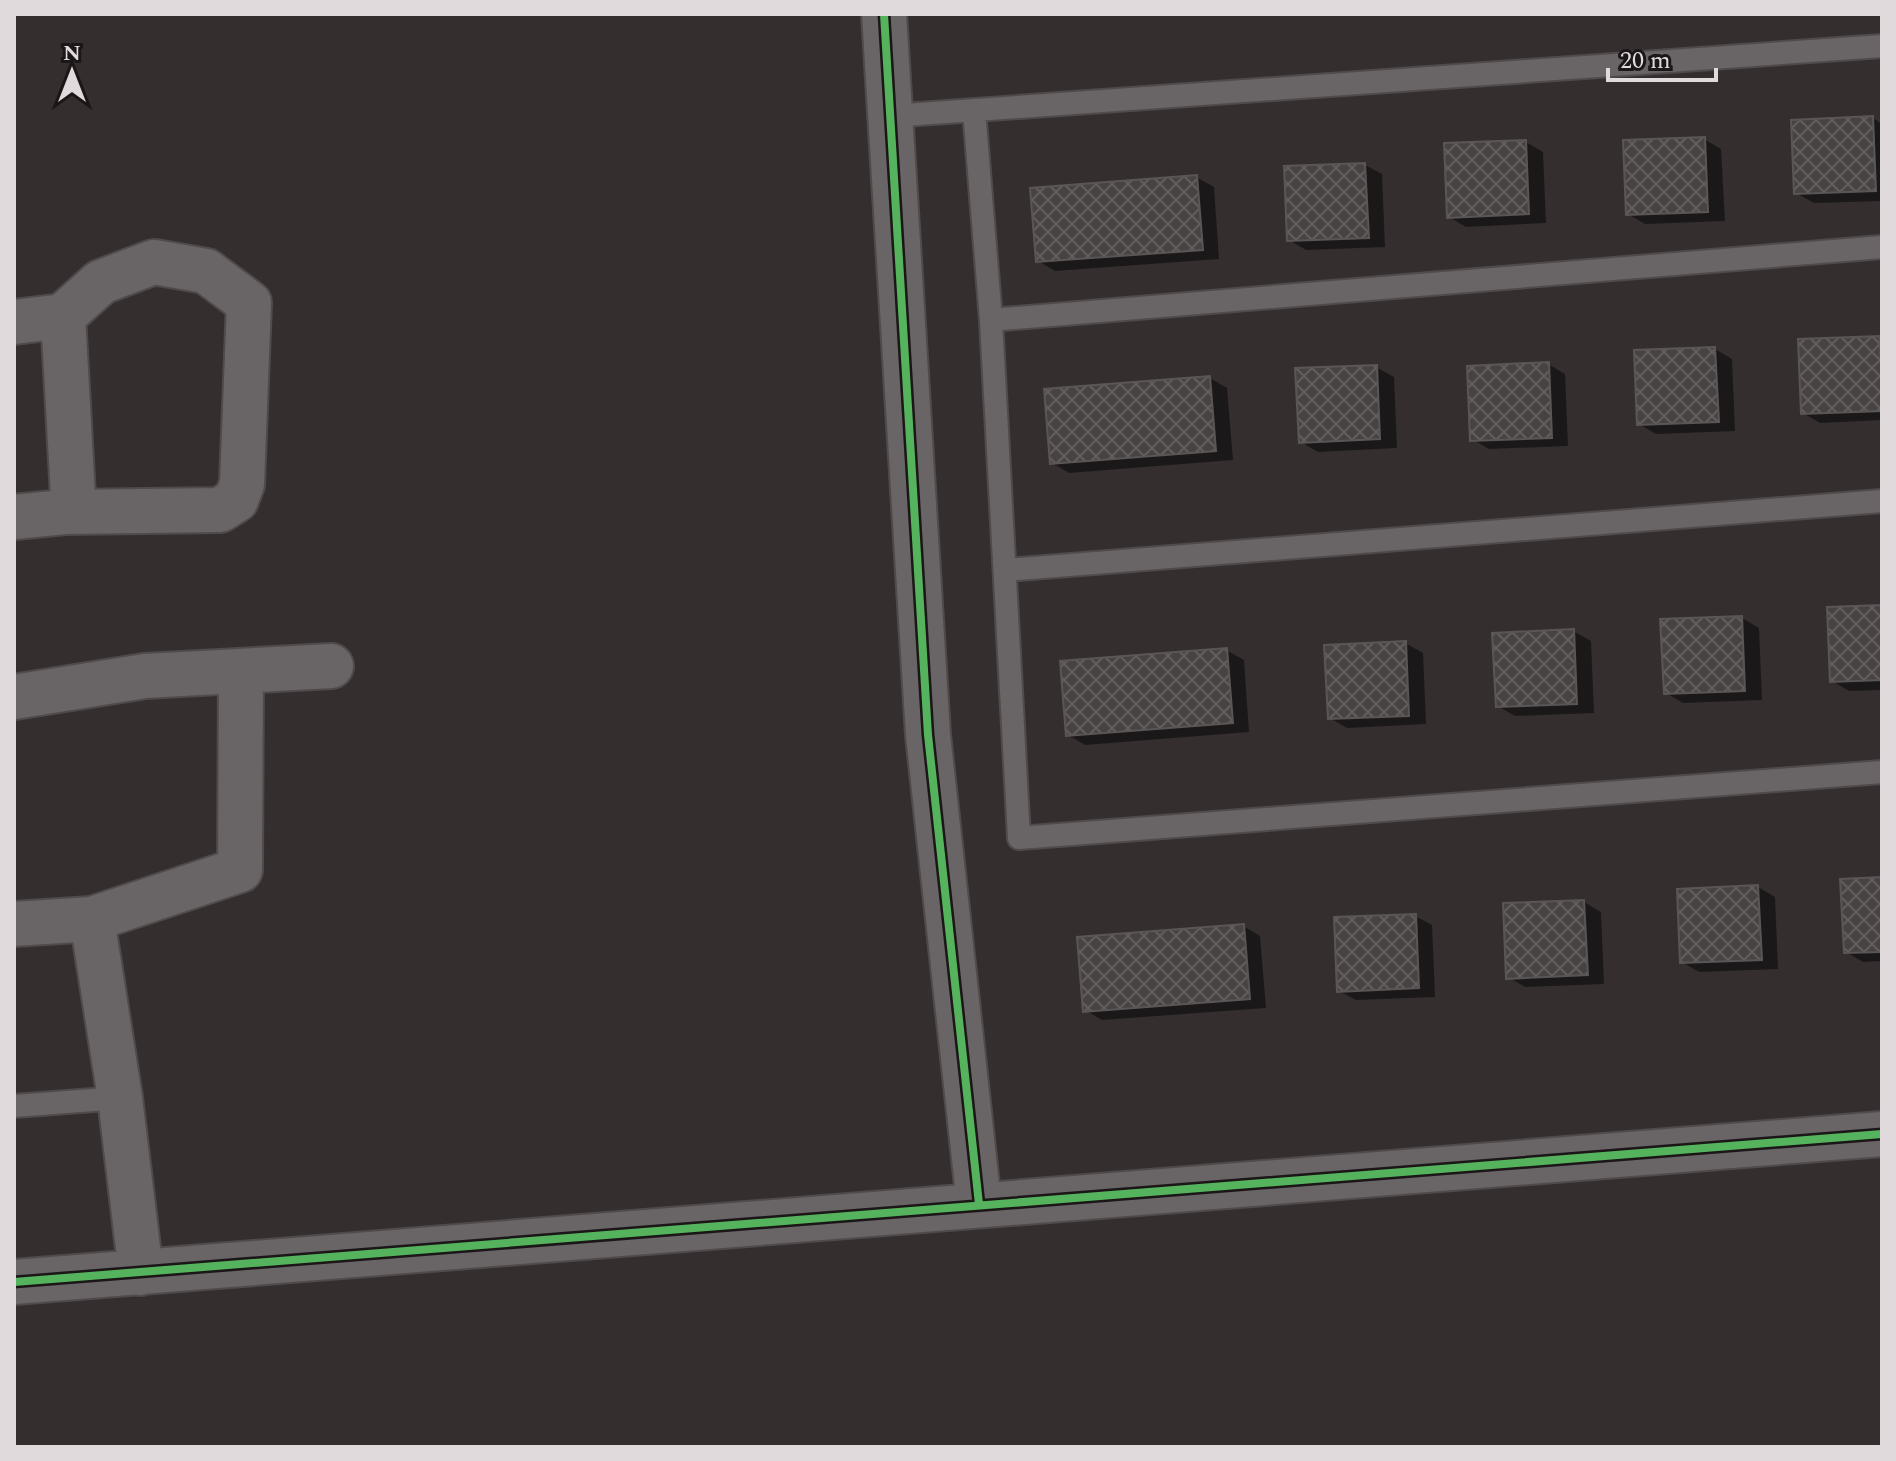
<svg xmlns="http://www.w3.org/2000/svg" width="1896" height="1461" font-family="Spectral,serif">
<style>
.shadow{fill:#0007}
.building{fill:url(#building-cross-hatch);stroke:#5b5656;stroke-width:2}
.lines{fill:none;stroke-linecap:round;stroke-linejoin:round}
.lane-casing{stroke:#4f4a4b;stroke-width:26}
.street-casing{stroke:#4f4a4b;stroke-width:48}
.lane{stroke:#696465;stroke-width:22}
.street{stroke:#696465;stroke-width:44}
.cycleway-casing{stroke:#1b1617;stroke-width:13}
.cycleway{stroke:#56b35d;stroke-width:8}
</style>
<defs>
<pattern id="building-cross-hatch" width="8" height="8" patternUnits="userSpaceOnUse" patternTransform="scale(2)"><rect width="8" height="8" fill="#484343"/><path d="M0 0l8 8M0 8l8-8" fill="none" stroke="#625e5e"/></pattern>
</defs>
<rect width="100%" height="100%" fill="#342e2f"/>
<path class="shadow" d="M1873,118L1882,124V201L1814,203L1796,193Z
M1704,139L1721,149L1725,221L1645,224L1628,214Z
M1526,142L1543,152L1546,223L1466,227L1449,217Z
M1365,165L1382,174L1385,247L1306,250L1289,240Z
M1196,177L1214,187L1219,259L1055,271L1038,261Z
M1879,338L1882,339V420L1820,423L1803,413Z
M1715,349L1732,359L1735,431L1656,434L1639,424Z
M1548,364L1565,374L1568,446L1489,449L1472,439Z
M1376,367L1394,377L1397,448L1318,452L1301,442Z
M1210,378L1227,388L1233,460L1069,473L1052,463Z
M1882,607V690L1849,691L1832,681Z
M1742,618L1759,628L1762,700L1683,703L1666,693Z
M1573,631L1591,641L1594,713L1515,716L1498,706Z
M1405,643L1423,653L1426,724L1347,728L1330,718Z
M1226,650L1244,660L1249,732L1085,745L1068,735Z
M1882,879V961L1863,962L1846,952Z
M1758,887L1775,897L1778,969L1699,972L1682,962Z
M1584,902L1601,912L1604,984L1525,987L1508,977Z
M1415,916L1432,925L1435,997L1356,1000L1339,991Z
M1243,926L1260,936L1266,1008L1102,1020L1085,1010Z"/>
<path class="building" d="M1873,116L1876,191L1794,194L1791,120Z
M1705,137L1708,212L1626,215L1623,140Z
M1526,140L1529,214L1447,218L1444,143Z
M1365,163L1369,238L1287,241L1284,166Z
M1197,175L1203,250L1036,262L1030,188Z
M1880,336L1882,411L1801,414L1798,339Z
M1715,347L1719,422L1637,425L1634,350Z
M1549,362L1552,438L1470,441L1467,366Z
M1377,365L1380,439L1299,443L1295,368Z
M1210,376L1216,451L1050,464L1044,389Z
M1882,605V680L1830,682L1827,607Z
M1742,616L1745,691L1664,694L1660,619Z
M1574,629L1577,704L1496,707L1492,633Z
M1406,641L1409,716L1328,719L1324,645Z
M1227,648L1233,723L1066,736L1060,661Z
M1882,877V952L1844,953L1840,879Z
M1758,885L1762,960L1680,963L1677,889Z
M1584,900L1588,975L1506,979L1503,903Z
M1416,914L1419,988L1337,992L1334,917Z
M1244,924L1250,999L1083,1012L1077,937Z"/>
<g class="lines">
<defs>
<path id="lane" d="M974,110L991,320L1019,838L1882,772
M890,116L1882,46
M991,320L1882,247
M1006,570L1882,501
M14,1106L120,1098"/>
<path id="street" d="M884,14L928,735L979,1204
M14,322L63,316L101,282L154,262L206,271L249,303L242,484L236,500L220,510L65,512
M14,517L65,512L73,497L63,316
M14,697L145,676L331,666
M92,919L120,1098L141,1273
M14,924L92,919L240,870L241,671
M14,1282L1882,1134"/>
</defs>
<use href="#lane" class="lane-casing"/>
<use href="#street" class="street-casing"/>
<use href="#lane" class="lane"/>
<use href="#street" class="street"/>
<defs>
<path id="cycleway" d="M884,14L928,735L979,1204
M14,1282L1882,1134"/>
</defs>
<use href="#cycleway" class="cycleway-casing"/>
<use href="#cycleway" class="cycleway"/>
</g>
<rect width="1896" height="1461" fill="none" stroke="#e1dadc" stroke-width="32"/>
<g transform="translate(72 72)" stroke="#1b1617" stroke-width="6" paint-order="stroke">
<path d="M0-6L14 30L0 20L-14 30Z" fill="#e1dadc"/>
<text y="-12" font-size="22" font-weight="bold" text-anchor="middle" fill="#e1dadc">N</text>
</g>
<path d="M1608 68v12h108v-12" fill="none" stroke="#e1dadc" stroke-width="4"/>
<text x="1620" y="68" font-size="24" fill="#e1dadc" stroke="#1b1617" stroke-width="6" paint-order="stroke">20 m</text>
</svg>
